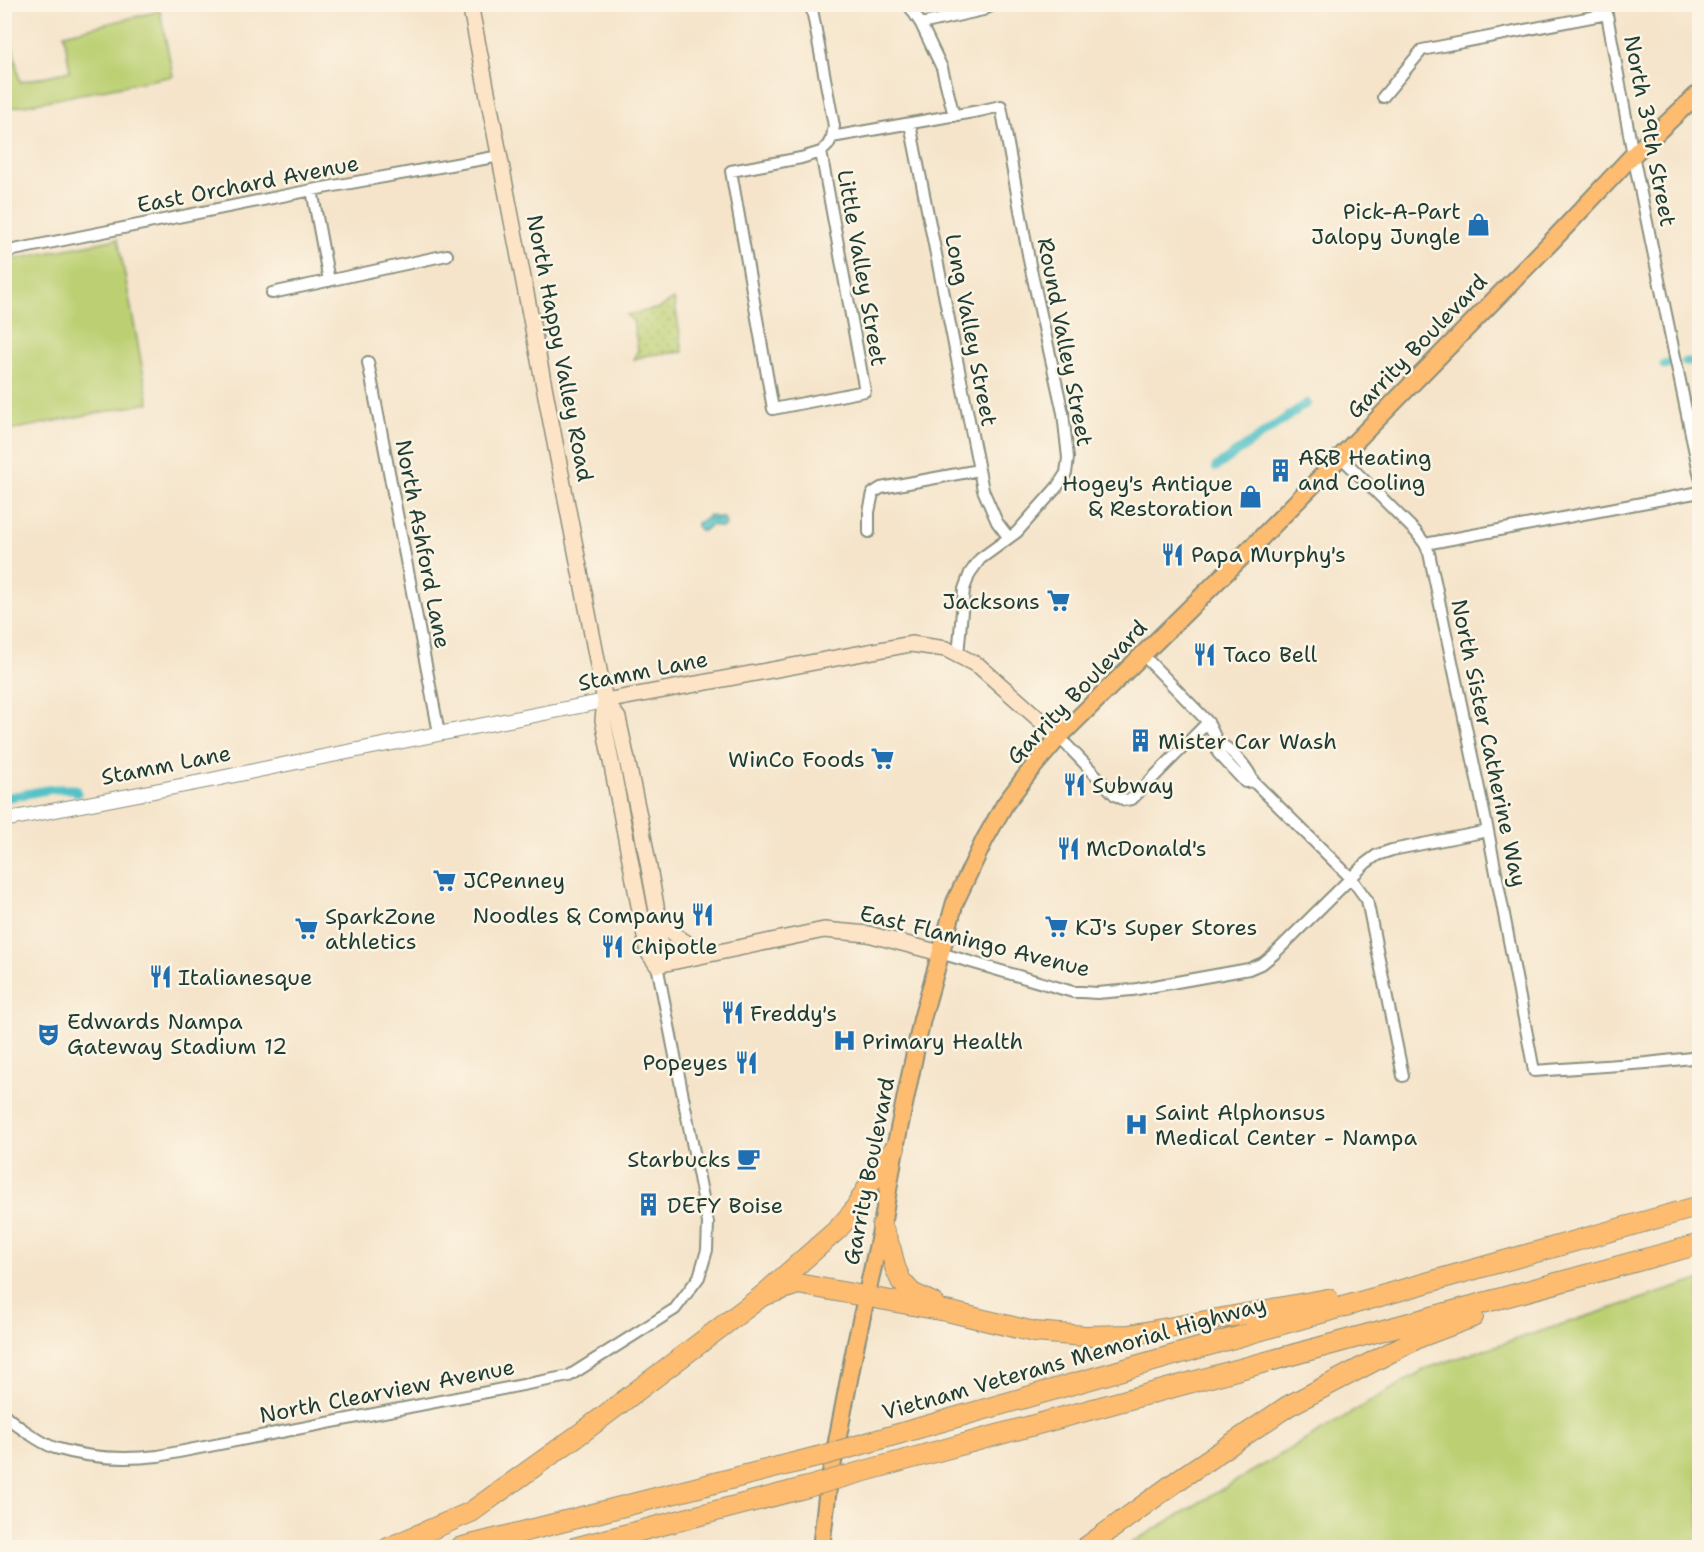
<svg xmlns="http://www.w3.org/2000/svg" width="1704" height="1552" font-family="'Shantell Sans',sans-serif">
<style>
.grass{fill:#bcd073;stroke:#6e8654;stroke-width:1.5}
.park{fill:url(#park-dots);stroke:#6e8654;stroke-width:1.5}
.water{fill:url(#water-waves);stroke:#3a807e;stroke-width:1.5}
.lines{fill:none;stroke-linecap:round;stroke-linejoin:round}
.canal{stroke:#54c2c8;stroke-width:9}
.minor-casing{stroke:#8a907f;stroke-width:14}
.tertiary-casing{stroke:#8a907f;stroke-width:16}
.secondary-casing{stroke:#8a907f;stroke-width:18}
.primary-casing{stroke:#8a907f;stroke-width:20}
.motorway-casing{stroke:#8a907f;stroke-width:22}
.minor{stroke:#fff;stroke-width:10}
.tertiary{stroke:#fff;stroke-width:14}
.secondary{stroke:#fee4c6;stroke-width:15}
.primary{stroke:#fdbc70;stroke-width:16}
.motorway{stroke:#fdbc70;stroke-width:20}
.motorway-bridge-casing{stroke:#8a907f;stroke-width:22;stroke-linecap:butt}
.motorway-bridge{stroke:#fdbc70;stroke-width:20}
.labels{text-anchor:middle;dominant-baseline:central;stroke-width:5;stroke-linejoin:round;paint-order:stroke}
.street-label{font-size:22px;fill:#1f3d34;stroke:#fcf5e5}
.poi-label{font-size:22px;fill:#1f3d34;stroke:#fcf5e5;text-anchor:start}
</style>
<defs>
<pattern id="park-dots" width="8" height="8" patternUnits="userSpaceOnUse" patternTransform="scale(1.5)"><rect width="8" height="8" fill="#bcd073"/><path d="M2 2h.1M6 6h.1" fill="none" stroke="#98aa5f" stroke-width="1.8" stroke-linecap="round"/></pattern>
<pattern id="water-waves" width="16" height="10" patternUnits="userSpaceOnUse" patternTransform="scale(1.5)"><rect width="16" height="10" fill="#54c2c8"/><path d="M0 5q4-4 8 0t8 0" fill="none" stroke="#459fa3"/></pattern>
</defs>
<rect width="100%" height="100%" fill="#fcf5e5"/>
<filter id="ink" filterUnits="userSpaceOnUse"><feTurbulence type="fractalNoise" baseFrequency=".0167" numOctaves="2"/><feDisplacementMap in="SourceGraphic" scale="12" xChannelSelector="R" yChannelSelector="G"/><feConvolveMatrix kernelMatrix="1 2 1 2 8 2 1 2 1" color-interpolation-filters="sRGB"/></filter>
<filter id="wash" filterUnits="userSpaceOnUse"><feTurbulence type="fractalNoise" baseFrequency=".008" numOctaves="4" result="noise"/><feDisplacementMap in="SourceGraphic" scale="24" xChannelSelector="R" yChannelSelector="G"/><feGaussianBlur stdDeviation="1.35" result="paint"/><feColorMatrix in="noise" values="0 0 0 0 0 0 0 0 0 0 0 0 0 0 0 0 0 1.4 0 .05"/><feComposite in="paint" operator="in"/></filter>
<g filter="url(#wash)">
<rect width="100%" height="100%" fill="#f5e4ca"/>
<path class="grass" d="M160,11L173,76L5,109V45L12,43L20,82L70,71L64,34Z
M118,239L149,403L5,431L4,360L7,359L4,345L5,261Z
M1699,1280V1547H1126L1136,1540L1427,1368Z"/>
<path class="park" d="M674,299L683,352L648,355L634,359L638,350L633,321L626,315L660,308Z"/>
<path class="water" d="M709,515L718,518H724L726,524L722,528C712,527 714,521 704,531H700L697,527V523L706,519Z"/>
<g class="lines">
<path class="canal" d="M1685,362L1700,361
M1664,365L1671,363
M1216,467L1307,403
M4,798L52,789H75L77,793"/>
</g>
</g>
<g filter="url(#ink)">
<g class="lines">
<defs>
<path id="minor" d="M811,4L834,126L832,137
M908,4L921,24L942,68L954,116
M1605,4L1633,155L1700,477
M921,24L983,10L995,4
M1383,97L1422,50L1607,14
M910,124L983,490L997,522L1009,538
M821,152L865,391L773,409L731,171L801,158L821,152L828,145L832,137L979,111L1001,106L1030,265L1063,413L1068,458L1066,473L1057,487L1017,532L980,559L970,573L964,589L958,655
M312,190L329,281
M4,252L312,190L500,156
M272,293L447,255
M368,362L439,733
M1341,457L1416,532L1425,544L1429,553L1488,831L1534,1071L1647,1063L1700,1057
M869,532V512L873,493L881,488L979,470
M1425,544L1700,492
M1143,655L1208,722L1218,743V753L1245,782L1253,781
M1059,737L1115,795L1125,800L1132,799L1208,722
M1218,743C1229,746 1250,770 1253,781L1351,878L1367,900L1403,1076
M940,953L1032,980L1073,992H1082L1097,993L1132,990L1249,969L1263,963L1274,954L1366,863L1377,855L1392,850L1488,831
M4,1414C15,1425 41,1443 55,1448C88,1458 124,1460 158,1456L569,1376L675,1309L699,1277L707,1250L708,1223L657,965"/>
<path id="tertiary" d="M4,820L211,780L292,763L605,701"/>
<path id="secondary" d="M470,4L605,701L603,720L648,952L657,965
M605,701L911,644L946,649L979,666L1059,737
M605,701L618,718L641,825L657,911L658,929L661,949L657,965
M658,913C674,938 682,941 707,954
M657,965L824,930L868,934L940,953"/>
<path id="primary" d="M821,1548L828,1488L856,1343L882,1226L895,1148L922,1019L955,902L985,839L1005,804L1029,772L1059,737L1255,544L1553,240L1633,155L1700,92"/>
<path id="motorway" d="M882,1226L891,1250L895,1267L901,1281L912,1293L933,1303
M762,1296L798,1284L951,1312L1034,1332L1085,1336L1129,1335L1328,1299
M870,1442L1447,1277L1700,1206
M861,1472L1700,1244
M388,1548L471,1512L584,1431L762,1296L837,1230L853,1212L871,1182L895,1148
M459,1548L817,1457
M574,1548L804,1488
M1085,1548L1184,1476L1288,1406L1420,1337L1473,1317"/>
</defs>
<use href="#minor" class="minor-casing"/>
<use href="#tertiary" class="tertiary-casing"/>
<use href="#secondary" class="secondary-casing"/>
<use href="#primary" class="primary-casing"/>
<use href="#motorway" class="motorway-casing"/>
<use href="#minor" class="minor"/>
<use href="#tertiary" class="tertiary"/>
<use href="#secondary" class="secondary"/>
<use href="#primary" class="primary"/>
<use href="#motorway" class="motorway"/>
<defs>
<path id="motorway-bridge" d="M817,1457L870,1442
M804,1488L861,1472"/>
</defs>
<use href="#motorway-bridge" class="motorway-bridge-casing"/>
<use href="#motorway-bridge" class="motorway-bridge"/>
</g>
</g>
<defs>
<symbol id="shop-bare" viewBox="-9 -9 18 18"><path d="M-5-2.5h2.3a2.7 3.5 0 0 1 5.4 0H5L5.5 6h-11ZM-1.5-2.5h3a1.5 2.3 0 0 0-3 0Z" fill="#1f6fb2" stroke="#fcf5e5" stroke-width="2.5" paint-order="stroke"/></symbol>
<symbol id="building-bare" viewBox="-9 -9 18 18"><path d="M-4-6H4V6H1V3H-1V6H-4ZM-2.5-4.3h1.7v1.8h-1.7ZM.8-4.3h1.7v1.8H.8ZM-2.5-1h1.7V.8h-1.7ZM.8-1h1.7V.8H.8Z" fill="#1f6fb2" stroke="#fcf5e5" stroke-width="2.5" paint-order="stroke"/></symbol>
<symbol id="restaurant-bare" viewBox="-9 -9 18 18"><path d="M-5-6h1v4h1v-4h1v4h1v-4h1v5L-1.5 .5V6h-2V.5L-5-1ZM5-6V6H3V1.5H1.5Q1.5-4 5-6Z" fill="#1f6fb2" stroke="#fcf5e5" stroke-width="2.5" paint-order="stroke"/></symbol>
<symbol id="supermarket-bare" viewBox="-9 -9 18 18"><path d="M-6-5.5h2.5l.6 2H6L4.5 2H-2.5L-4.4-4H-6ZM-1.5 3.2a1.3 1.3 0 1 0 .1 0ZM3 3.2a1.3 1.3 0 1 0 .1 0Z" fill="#1f6fb2" stroke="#fcf5e5" stroke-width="2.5" paint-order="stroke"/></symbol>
<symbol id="theatre-bare" viewBox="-9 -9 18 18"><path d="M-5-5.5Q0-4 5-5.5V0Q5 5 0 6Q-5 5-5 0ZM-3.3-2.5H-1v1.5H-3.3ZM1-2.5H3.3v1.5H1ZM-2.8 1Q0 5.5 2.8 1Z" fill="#1f6fb2" stroke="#fcf5e5" stroke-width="2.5" paint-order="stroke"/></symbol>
<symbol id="hospital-bare" viewBox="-9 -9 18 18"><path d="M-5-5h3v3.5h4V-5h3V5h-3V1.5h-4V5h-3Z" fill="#1f6fb2" stroke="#fcf5e5" stroke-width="2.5" paint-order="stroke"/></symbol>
<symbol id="cafe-bare" viewBox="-9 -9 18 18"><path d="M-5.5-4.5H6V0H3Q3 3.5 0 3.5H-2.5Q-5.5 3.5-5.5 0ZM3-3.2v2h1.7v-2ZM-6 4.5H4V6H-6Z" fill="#1f6fb2" stroke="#fcf5e5" stroke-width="2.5" paint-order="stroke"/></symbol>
</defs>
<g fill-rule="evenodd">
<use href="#shop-bare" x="1462" y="208" width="33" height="33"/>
<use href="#building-bare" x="1264" y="454" width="33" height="33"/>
<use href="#shop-bare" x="1234" y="480" width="33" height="33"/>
<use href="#restaurant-bare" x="1156" y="538" width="33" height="33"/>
<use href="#supermarket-bare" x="1042" y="584" width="33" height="33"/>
<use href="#restaurant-bare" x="1188" y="638" width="33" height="33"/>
<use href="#building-bare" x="1124" y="724" width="33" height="33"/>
<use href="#supermarket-bare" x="866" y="742" width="33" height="33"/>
<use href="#restaurant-bare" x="1058" y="768" width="33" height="33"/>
<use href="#restaurant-bare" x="1052" y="832" width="33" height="33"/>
<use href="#supermarket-bare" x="428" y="864" width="33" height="33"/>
<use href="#restaurant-bare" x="686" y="898" width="33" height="33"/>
<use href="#supermarket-bare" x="1040" y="910" width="33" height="33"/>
<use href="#supermarket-bare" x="290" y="912" width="33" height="33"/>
<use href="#restaurant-bare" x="596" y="930" width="33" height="33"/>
<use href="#restaurant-bare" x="144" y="960" width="33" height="33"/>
<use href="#restaurant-bare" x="716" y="996" width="33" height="33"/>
<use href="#theatre-bare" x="32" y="1018" width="33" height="33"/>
<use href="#hospital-bare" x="828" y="1024" width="33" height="33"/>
<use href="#restaurant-bare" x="730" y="1046" width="33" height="33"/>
<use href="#hospital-bare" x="1120" y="1108" width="33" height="33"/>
<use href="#cafe-bare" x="732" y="1142" width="33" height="33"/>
<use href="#building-bare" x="632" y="1188" width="33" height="33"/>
</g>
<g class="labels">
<g class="street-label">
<text transform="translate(1650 131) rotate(79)">North 39th Street</text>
<text transform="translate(248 184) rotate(-11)">East Orchard Avenue</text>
<text transform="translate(862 268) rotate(80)">Little Valley Street</text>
<text transform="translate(971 330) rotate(79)">Long Valley Street</text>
<text transform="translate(1065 342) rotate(79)">Round Valley Street</text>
<text transform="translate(1417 346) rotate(-46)">Garrity Boulevard</text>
<text transform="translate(560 348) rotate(79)">North Happy Valley Road</text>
<text transform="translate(423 544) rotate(79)">North Ashford Lane</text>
<text transform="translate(643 671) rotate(-11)">Stamm Lane</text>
<text transform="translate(1077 692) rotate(-46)">Garrity Boulevard</text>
<text transform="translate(1489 743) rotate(78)">North Sister Catherine Way</text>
<text transform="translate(166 765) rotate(-11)">Stamm Lane</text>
<text transform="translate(975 941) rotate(14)">East Flamingo Avenue</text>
<text transform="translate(869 1171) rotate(-79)">Garrity Boulevard</text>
<text transform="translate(1074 1358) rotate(-16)">Vietnam Veterans Memorial Highway</text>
<text transform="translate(387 1391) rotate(-11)">North Clearview Avenue</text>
</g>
<g class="poi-label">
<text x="1461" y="211" text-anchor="end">Pick-A-Part<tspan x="1461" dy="25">Jalopy Jungle</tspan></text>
<text x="1298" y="457">A&amp;B Heating<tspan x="1298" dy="25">and Cooling</tspan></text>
<text x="1233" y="483" text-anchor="end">Hogey's Antique<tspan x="1233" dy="25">&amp; Restoration</tspan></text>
<text x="1191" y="554">Papa Murphy's</text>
<text x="1040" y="601" text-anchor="end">Jacksons</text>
<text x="1223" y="654">Taco Bell</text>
<text x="1158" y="741">Mister Car Wash</text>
<text x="865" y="759" text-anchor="end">WinCo Foods</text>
<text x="1092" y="785">Subway</text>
<text x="1086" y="848">McDonald's</text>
<text x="463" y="880">JCPenney</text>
<text x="685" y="915" text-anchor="end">Noodles &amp; Company</text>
<text x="325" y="916">SparkZone<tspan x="325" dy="25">athletics</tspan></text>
<text x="1075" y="927">KJ's Super Stores</text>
<text x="631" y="946">Chipotle</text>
<text x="178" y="977">Italianesque</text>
<text x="750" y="1013">Freddy's</text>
<text x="67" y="1021">Edwards Nampa<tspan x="67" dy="25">Gateway Stadium 12</tspan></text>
<text x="862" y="1041">Primary Health</text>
<text x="728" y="1062" text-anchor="end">Popeyes</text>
<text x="1155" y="1112">Saint Alphonsus<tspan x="1155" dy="25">Medical Center - Nampa</tspan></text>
<text x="731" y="1159" text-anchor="end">Starbucks</text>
<text x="667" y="1205">DEFY Boise</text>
</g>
</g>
<rect width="1704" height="1552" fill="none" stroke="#fcf5e5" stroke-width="24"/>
</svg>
